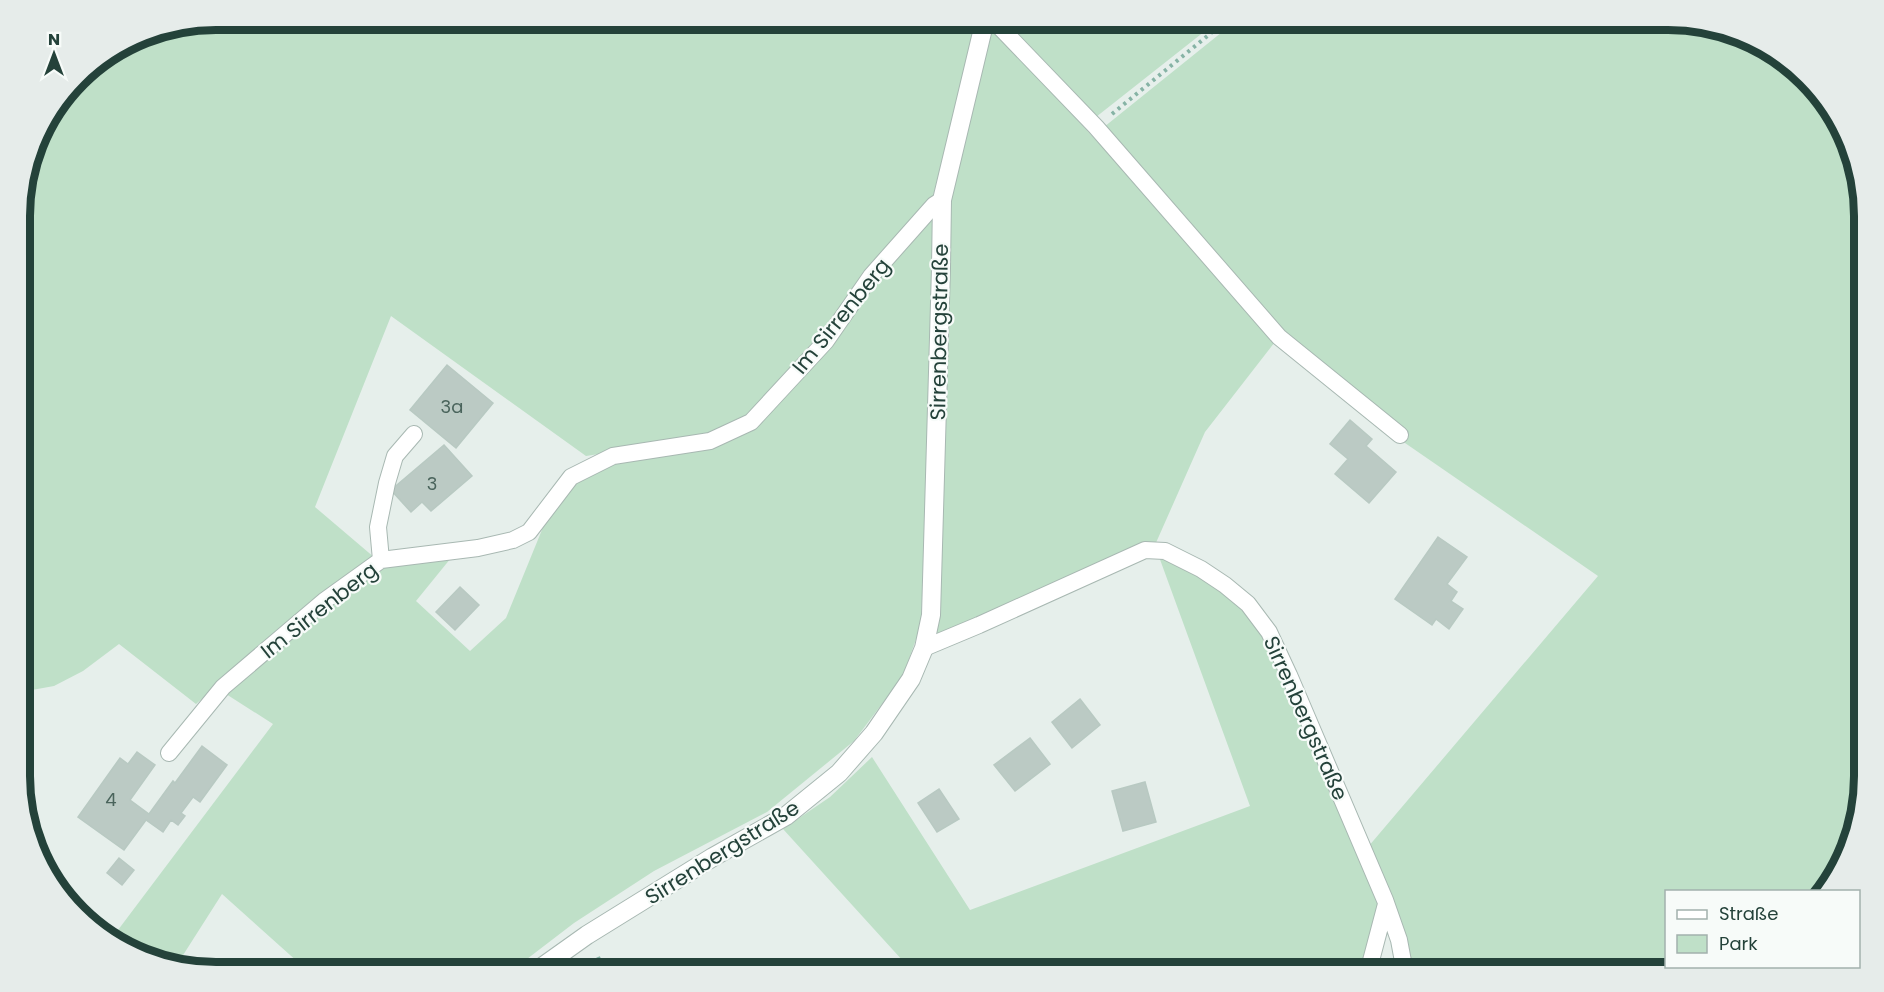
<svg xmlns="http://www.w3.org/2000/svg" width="1884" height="992" font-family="Poppins,sans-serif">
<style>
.green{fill:#bfe0c8}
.water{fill:#8ec9d4}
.building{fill:#bbcac4;stroke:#b8c9c2;stroke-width:1.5}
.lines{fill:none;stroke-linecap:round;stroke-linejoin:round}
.lane-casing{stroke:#a8b8b2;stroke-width:18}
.street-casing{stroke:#a8b8b2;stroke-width:20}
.path{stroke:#86b3a5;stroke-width:4;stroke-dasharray:3 4.5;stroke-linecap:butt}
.lane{stroke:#fff;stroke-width:16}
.street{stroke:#fff;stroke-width:18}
.labels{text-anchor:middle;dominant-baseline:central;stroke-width:4.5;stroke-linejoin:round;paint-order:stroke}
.number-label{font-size:18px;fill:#4a645c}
.street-label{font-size:21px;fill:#24423a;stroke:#f7fbf9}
.rim{fill:none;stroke:#24423a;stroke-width:8}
</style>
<rect width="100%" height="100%" fill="#e6efeb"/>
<path class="green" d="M216,20H977L932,200L822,339L746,419L709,437L586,456L391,316L315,507L375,558L294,617L196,704L119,644L83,671L54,686L21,692L20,203L40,129L86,69L141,34Z
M1001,20H1219L1096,117Z
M1237,20H1668L1755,40L1831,107L1863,191L1864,776L1844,863L1819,891L1666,892V966L1697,967L1680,972H1409L1368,847L1598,576L1405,443L1406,435L1280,335L1104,127Z
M990,25L1278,338L1205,432L1155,545L935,637L949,201Z
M935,211L921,625L903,676L854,741L767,812L654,871L574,923L510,972H309L222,894L178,963L129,952L112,938L273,724L226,694L301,624L388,564L455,553L416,601L470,651L506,618L546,520L582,475L607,464L757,427L875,278Z
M1158,554L1198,572L1243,607L1265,635L1381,902L1360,972H913L783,829L830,797L872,757L970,910L1250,806Z"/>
<path class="water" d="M737,20H786L777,30L736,25Z"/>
<path class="building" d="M447,365L493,403L456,448L410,410Z
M1350,420L1372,439L1366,446L1396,472L1369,503L1335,474L1348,459L1330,444Z
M444,445L472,476L431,511L422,502L411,512L391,490Z
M1438,537L1467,557L1447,584L1457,592L1451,601L1463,609L1449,629L1436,619L1432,625L1395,599Z
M460,587L479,605L455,630L436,612Z
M1080,699L1100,725L1072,748L1052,722Z
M1030,738L1050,764L1015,791L994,765Z
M202,746L227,765L200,802L193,797L181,813L185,816L178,825L171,820L163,832L146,820L124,850L78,817L120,758L128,764L137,752L155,765L130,800L149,814L173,781L175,783Z
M1145,782L1156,822L1123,831L1112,791Z
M939,789L959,819L937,832L918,803Z
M119,858L134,870L122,885L107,873Z"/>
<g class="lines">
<defs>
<path id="lane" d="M993,20L1096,127L1279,337L1400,435
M381,560L378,527L387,483L395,456L414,434
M924,648L979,625L1145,550L1165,551L1201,569L1225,585L1248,604L1269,632L1289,675L1385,900L1399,940L1405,972
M169,753L223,687L324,601L381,560L478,548L513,540L529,532L571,477L613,456L710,441L751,422L826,341L871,276L934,205L942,200
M1368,972L1386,904"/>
<path id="street" d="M535,972L587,935L713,857L786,816L839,773L874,733L911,679L924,648L931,615L941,268L942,200L985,20"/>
</defs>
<use href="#lane" class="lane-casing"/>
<use href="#street" class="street-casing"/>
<path class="path" d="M1112,114L1227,20
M598,957L605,972"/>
<use href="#lane" class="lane"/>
<use href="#street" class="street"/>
</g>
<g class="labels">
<g class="number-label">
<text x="452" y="406">3a</text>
<text x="432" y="483">3</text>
<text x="111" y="799">4</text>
</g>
<g class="street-label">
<text transform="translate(841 316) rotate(-51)">Im Sirrenberg</text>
<text transform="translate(939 332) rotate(-89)">Sirrenbergstraße</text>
<text transform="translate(319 610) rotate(-38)">Im Sirrenberg</text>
<text transform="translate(1306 718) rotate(66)">Sirrenbergstraße</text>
<text transform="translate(722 852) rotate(-32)">Sirrenbergstraße</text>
</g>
</g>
<path d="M0 0H1884V992H0ZM216 30H1668A186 186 0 0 1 1854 216V776A186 186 0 0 1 1668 962H216A186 186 0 0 1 30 776V216A186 186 0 0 1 216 30Z" fill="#e6ecea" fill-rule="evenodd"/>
<path class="rim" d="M216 30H1668A186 186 0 0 1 1854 216V776A186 186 0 0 1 1668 962H216A186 186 0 0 1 30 776V216A186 186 0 0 1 216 30Z"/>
<rect x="1665" y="890" width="195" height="78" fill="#f7fbf9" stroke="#a3b1ad" stroke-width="1.5"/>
<rect x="1677" y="910" width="30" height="9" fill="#ffffff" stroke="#a3b1ad" stroke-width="1.5"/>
<text x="1719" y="920" font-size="18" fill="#24423a">Straße</text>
<rect x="1677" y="935" width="30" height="18" fill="#bfe0c8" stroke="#a3b1ad" stroke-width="1.5"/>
<text x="1719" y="950" font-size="18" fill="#24423a">Park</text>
<g transform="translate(54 54)" stroke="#f7fbf9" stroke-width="4.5" paint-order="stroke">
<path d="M0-4.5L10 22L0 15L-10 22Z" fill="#24423a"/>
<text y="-9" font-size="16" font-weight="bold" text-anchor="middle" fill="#24423a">N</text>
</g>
</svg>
